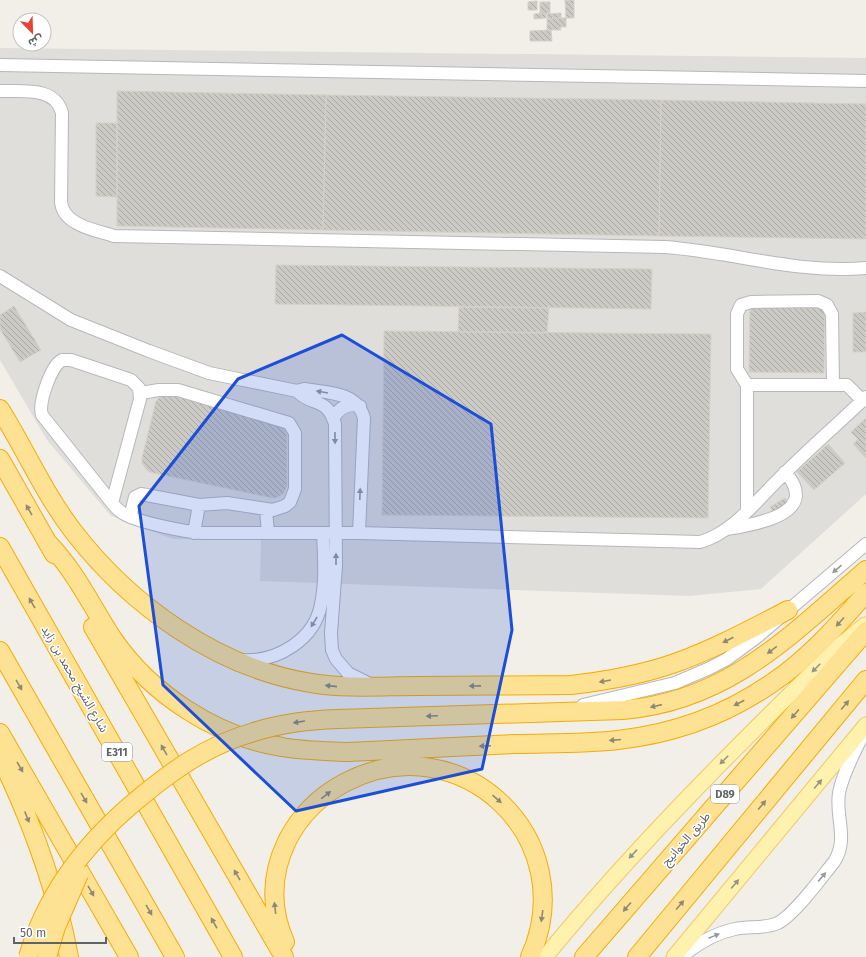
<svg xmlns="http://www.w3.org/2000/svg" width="866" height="957" font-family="'Fira Sans','Noto Sans Arabic',sans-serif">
<defs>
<pattern id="building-back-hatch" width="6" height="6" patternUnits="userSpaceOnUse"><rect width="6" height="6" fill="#cccac5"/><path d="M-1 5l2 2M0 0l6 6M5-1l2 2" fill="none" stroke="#a9a8a4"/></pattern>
</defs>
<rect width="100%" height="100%" fill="#f1efe8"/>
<path fill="#e0deda" d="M0 48 866 58V494L761 589 689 596 260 581 261 540 173 539 111 516 47 440 0 360Z"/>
<path fill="url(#building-back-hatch)" stroke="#d6d1c6" d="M565 0H574V18H566Z
M537 1V10H528V2Z
M540 2H550V13L540 14Z
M546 13V18L534 19V14Z
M561 13V18L547 19V14Z
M561 18H566V27H560L561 30H547V19Z
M551 30 552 41H530V31Z
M117 91 326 95 323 230 117 226Z
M326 95 661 100 659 236 323 230Z
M661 100 866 104V239L659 236Z
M96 123H117V197L96 196Z
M276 265 652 269 651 309 275 304Z
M14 306 41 350 20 362 0 329V315Z
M459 307 549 308 547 333 458 332Z
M750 307 825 308 824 373 749 372Z
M866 312V352H853V313Z
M384 331 711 334 708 518 382 515Z
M171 393 284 428 287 435V486L283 494 276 498H272L149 472 146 469 142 463V458L156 401 162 395Z
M866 418V458L853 444 858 439 851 432Z
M828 444 845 463 814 490 797 472Z
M785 498 792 509 778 518 770 507Z"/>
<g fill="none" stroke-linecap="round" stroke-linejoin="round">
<g stroke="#b5b8bc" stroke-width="14">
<path id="minor" d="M0 65 866 81
M0 91C22 92 55 86 62 113L61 202C63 225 95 230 114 236L665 247C733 252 797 274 866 268
M0 276 71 320 149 351 209 373 297 391 304 389C326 393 357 391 364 418L359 533
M62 360H71L131 380 139 388 140 399 112 503 42 415C38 403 51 366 62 360Z
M747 385H847L863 401
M297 391C311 407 327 396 335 424L336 566 331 633 332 650 336 659 348 673 370 684
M333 419C339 407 348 403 360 406
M112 503C116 508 120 512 126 515 142 523 185 532 203 533H359L700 542C735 532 759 497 785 473 811 447 839 423 866 397
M266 510 268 533
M747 510V385L737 369V314L741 305 751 302 818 301 827 305 832 314 833 385
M130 517 135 497 141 494 199 505 227 503 273 510 285 506 290 502 295 489V433L289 423 178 390H159L141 393
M727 529C756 524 822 514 785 472
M194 533 199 505
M243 660C278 662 315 639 321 604 326 580 324 556 323 533
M583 705 675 683 710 668 727 659 757 637 866 544
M681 957C697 944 715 933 735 929 749 926 765 929 778 923 795 914 821 878 834 862 849 839 835 817 839 793 843 772 855 752 864 732"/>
</g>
<g stroke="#f2c960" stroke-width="17">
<path id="major" d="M545 957C635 847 736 747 838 647L865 625
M674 957 866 725"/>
</g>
<g stroke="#f9ab00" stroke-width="20">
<path id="highway" d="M0 409C25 449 44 493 73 531 130 605 217 668 311 683 346 689 382 686 418 686 469 686 520 685 571 685 606 681 641 675 675 663 714 649 751 629 788 610
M0 459 54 554
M49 544C76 572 92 607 113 639 151 694 216 737 282 747 304 751 326 751 348 752 404 749 459 747 515 744 549 743 584 744 618 740 673 734 726 715 772 683 809 658 837 626 866 593
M0 547 233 957
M93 627 284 957
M0 651 175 957
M338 719 623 710C728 701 790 636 866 570
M0 733 129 957
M0 756C31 820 56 887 69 957
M285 942C270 908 271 874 287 841 300 815 321 795 346 782 461 723 583 839 530 957
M584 957 866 631
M637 957 866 680"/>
</g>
<use href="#minor" stroke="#fff" stroke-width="12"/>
<use href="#major" stroke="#fff2af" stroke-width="15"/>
<use href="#highway" stroke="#fde293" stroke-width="18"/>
<g stroke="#f9ab00" stroke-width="20" stroke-linecap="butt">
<path id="highway-bridge" d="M28 957C46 895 84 845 132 804 170 772 205 746 254 732 281 723 309 720 338 719
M47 957 56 927 79 874"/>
</g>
<use href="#highway-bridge" stroke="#fde293" stroke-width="18"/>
</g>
<defs><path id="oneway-solid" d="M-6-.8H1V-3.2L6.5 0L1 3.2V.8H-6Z"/></defs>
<g fill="#979a9d">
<use href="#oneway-solid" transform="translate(322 392) rotate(-170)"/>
<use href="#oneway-solid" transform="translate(335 438) rotate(90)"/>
<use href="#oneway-solid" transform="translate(360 494) rotate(-88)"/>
<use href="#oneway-solid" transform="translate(336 559) rotate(-90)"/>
<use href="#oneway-solid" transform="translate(837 569) rotate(140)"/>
<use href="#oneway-solid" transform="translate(314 622) rotate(121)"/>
<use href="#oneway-solid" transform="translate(822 877) rotate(-49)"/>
<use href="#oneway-solid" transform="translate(714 936) rotate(-22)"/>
</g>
<g fill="#8e8975">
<use href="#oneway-solid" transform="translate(29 510) rotate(-120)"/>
<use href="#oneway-solid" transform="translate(32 603) rotate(-120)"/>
<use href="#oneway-solid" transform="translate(840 622) rotate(132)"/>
<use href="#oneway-solid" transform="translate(728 640) rotate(153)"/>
<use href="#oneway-solid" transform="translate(772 650) rotate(143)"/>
<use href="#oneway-solid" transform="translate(605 681) rotate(170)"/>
<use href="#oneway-solid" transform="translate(19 685) rotate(60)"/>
<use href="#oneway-solid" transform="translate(331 686) rotate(-174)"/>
<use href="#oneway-solid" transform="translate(475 686) rotate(179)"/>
<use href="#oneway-solid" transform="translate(739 703) rotate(152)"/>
<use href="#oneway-solid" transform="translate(845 705) rotate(-50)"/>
<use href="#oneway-solid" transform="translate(656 706) rotate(167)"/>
<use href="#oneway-solid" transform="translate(795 714) rotate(131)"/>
<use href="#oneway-solid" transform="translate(432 716) rotate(178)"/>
<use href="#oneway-solid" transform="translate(299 722) rotate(171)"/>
<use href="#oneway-solid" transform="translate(615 740) rotate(175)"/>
<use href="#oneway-solid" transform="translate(485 746) rotate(178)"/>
<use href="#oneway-solid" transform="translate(164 750) rotate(-120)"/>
<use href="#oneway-solid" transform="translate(20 767) rotate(60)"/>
<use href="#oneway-solid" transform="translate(326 795) rotate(-37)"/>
<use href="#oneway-solid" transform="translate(84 798) rotate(60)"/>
<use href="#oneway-solid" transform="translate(497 799) rotate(41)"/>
<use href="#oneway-solid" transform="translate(762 805) rotate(-50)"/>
<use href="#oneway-solid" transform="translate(27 817) rotate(68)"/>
<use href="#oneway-solid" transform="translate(237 875) rotate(-120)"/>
<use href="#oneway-solid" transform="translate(91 891) rotate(60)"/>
<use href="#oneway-solid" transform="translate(680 905) rotate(-50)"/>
<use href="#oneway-solid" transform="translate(627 907) rotate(131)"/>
<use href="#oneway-solid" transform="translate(275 908) rotate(-97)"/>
<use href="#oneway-solid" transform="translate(149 910) rotate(60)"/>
<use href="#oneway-solid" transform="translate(542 916) rotate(98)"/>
<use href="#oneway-solid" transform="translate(214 923) rotate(-119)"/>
</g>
<g fill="#979581">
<use href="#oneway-solid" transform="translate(816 668) rotate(135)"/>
<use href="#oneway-solid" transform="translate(724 760) rotate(135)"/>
<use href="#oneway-solid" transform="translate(818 784) rotate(-50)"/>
<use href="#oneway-solid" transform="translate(633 854) rotate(133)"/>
<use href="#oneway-solid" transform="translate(735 884) rotate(-50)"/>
</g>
<path fill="#1d4ed8" fill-opacity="0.2" stroke="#1d4ed8" stroke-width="3" stroke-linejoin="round" d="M342 335 491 424 512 630 482 769 296 811 163 685 139 506 238 379Z"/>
<g text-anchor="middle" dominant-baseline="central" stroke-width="3" stroke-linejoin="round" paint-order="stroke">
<g fill="#fff" stroke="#8f9295" stroke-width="1">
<rect x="102" y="743" width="30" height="18" rx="3"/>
<rect x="711" y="785" width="28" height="18" rx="3"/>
</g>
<g font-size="11" font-weight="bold" fill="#5f6368">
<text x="117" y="752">E311</text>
<text x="725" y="794">D89</text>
</g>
<g font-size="12" fill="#5f6368" stroke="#fff">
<text transform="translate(75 679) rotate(60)">شارع الشيخ محمد بن زايد</text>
<text transform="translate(686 839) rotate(-49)">طريق الخوانيج</text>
</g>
</g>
<g transform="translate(32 32) rotate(157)"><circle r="19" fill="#ffffff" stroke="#bfc1c3"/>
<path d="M0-3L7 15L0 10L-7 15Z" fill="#ea4335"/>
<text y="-6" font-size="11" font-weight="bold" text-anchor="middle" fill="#5f6368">ش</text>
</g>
<path d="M14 937v6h92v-6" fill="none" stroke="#5f6368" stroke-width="2"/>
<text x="20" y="937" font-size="12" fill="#5f6368" stroke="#ffffff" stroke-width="3" paint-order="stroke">50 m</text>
</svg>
